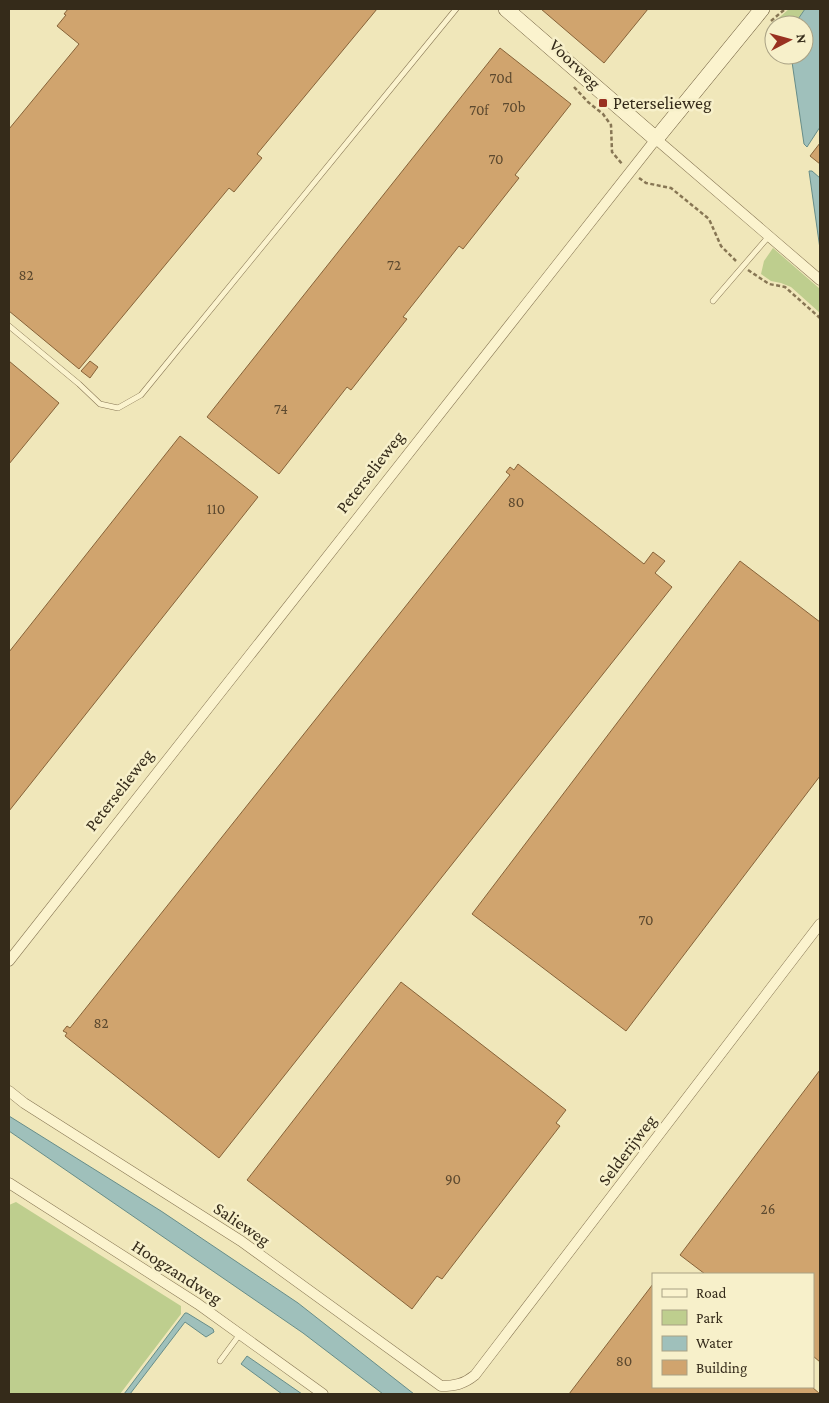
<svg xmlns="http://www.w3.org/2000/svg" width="829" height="1403" font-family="'Crimson Pro',serif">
<rect width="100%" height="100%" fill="#f0e7ba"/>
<path fill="#bece8e" d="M789 9H805L794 25H776L774 22Z
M773 248 820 289V313L791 287 781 283 771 281 761 274 764 261Z
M16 1202 181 1306V1314L120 1394H9V1205Z"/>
<path fill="#9fc0bb" stroke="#678d89" d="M805 9H820V127L807 147 804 144 791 55H804V25H794Z
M809 171H812L820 178V249Z
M9 1116 161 1211 298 1303 414 1394H383L303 1333 9 1131Z
M185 1313H187L213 1329 214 1332 206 1337 185 1322 130 1394H124Z
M247 1356 302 1394H282L241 1364Z"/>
<path fill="#d0a46e" stroke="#876339" d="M68 9H377L257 154 262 158 234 192 229 188 79 369 9 311V129L79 44 57 26 66 15 64 14Z
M541 9H648L604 63Z
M500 48 571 104 515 175 519 178 463 249 459 246 403 317 407 319 351 390 347 387 279 474 207 417Z
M820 143V164L810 156Z
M9 361 59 403 9 464Z
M90 361 98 367 90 378 81 371Z
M180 436 258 497 9 811V652Z
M518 464 644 564 653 552 665 561 655 573 672 587 219 1158 65 1036 67 1033 63 1031 67 1026 70 1028 510 475 506 472 510 467 514 470Z
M740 561 820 622V776L626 1031 472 914Z
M401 982 566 1110 556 1123 560 1126 442 1279 437 1276 412 1309 247 1180Z
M820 1070V1362L813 1356V1274H705L680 1255Z
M653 1284V1387H812L820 1394H569Z"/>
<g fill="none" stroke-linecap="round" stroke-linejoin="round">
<g stroke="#877654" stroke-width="6">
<path id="lane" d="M713 301 769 236
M9 326 79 384 100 404 118 408 141 395 456 9
M220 1361 240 1334"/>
</g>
<g stroke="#877654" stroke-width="11">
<path id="street" d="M9 961 656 139 820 280
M9 1091 24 1103 241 1241 441 1386C455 1386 464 1384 475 1375L820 924
M9 1183 198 1304 323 1394"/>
</g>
<g stroke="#695738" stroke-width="16">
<path id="secondary" d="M506 9 656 139 762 9"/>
</g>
<path stroke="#877654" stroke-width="2.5" stroke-dasharray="4 2.5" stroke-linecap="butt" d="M771 21 785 9
M574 87 588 102 603 114 611 125 612 152 623 165
M639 178 646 183 671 188 709 219 721 246 736 261
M748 270 769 284 785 287 820 318"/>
<use href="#lane" stroke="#fbf3ce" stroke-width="5"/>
<use href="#street" stroke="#fbf3ce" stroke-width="10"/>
<use href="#secondary" stroke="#fbf3ce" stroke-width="15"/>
</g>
<rect fill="#993121" stroke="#f7f0ca" stroke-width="2" x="598" y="98" width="10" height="10" rx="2.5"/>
<g text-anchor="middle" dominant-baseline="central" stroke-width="5" stroke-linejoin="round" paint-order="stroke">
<g font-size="15" fill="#5c492f">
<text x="501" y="78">70d</text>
<text x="514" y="107">70b</text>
<text x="479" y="110">70f</text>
<text x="496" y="159">70</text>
<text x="394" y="265">72</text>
<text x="26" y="275">82</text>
<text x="281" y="409">74</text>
<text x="516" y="502">80</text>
<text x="216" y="509">110</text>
<text x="646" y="920">70</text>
<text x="101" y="1023">82</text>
<text x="453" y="1179">90</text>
<text x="768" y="1209">26</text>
<text x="624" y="1361">80</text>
</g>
<g font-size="18" fill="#352b1a" stroke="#f7f0ca">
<text transform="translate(575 64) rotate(44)">Voorweg</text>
<text transform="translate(370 472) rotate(-52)">Peterselieweg</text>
<text transform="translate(119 790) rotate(-52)">Peterselieweg</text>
<text transform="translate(627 1150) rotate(-53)">Selderijweg</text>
<text transform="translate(242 1224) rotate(34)">Salieweg</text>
<text transform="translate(177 1272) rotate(33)">Hoogzandweg</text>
</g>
<g font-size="18" fill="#352b1a" stroke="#f7f0ca" text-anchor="start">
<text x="613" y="103">Peterselieweg</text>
</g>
</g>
<rect width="829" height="1403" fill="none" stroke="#352b1a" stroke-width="20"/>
<rect x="652" y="1273" width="162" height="115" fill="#f7f0ca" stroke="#a9a184"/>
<rect x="662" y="1289" width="25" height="8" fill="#fbf3ce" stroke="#a9a184"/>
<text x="696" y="1298" font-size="15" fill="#352b1a">Road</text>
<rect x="662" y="1310" width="25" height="15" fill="#bece8e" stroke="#a9a184"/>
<text x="696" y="1323" font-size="15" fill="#352b1a">Park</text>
<rect x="662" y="1336" width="25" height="15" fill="#9fc0bb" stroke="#a9a184"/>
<text x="696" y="1348" font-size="15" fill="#352b1a">Water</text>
<rect x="662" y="1360" width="25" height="15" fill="#d0a46e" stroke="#a9a184"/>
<text x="696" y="1373" font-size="15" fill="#352b1a">Building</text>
<g transform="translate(789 40) rotate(84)"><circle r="24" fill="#f7f0ca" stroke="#a9a184"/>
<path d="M0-4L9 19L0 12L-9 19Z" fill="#993121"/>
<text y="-8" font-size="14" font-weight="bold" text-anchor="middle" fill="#352b1a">N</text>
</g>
</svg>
